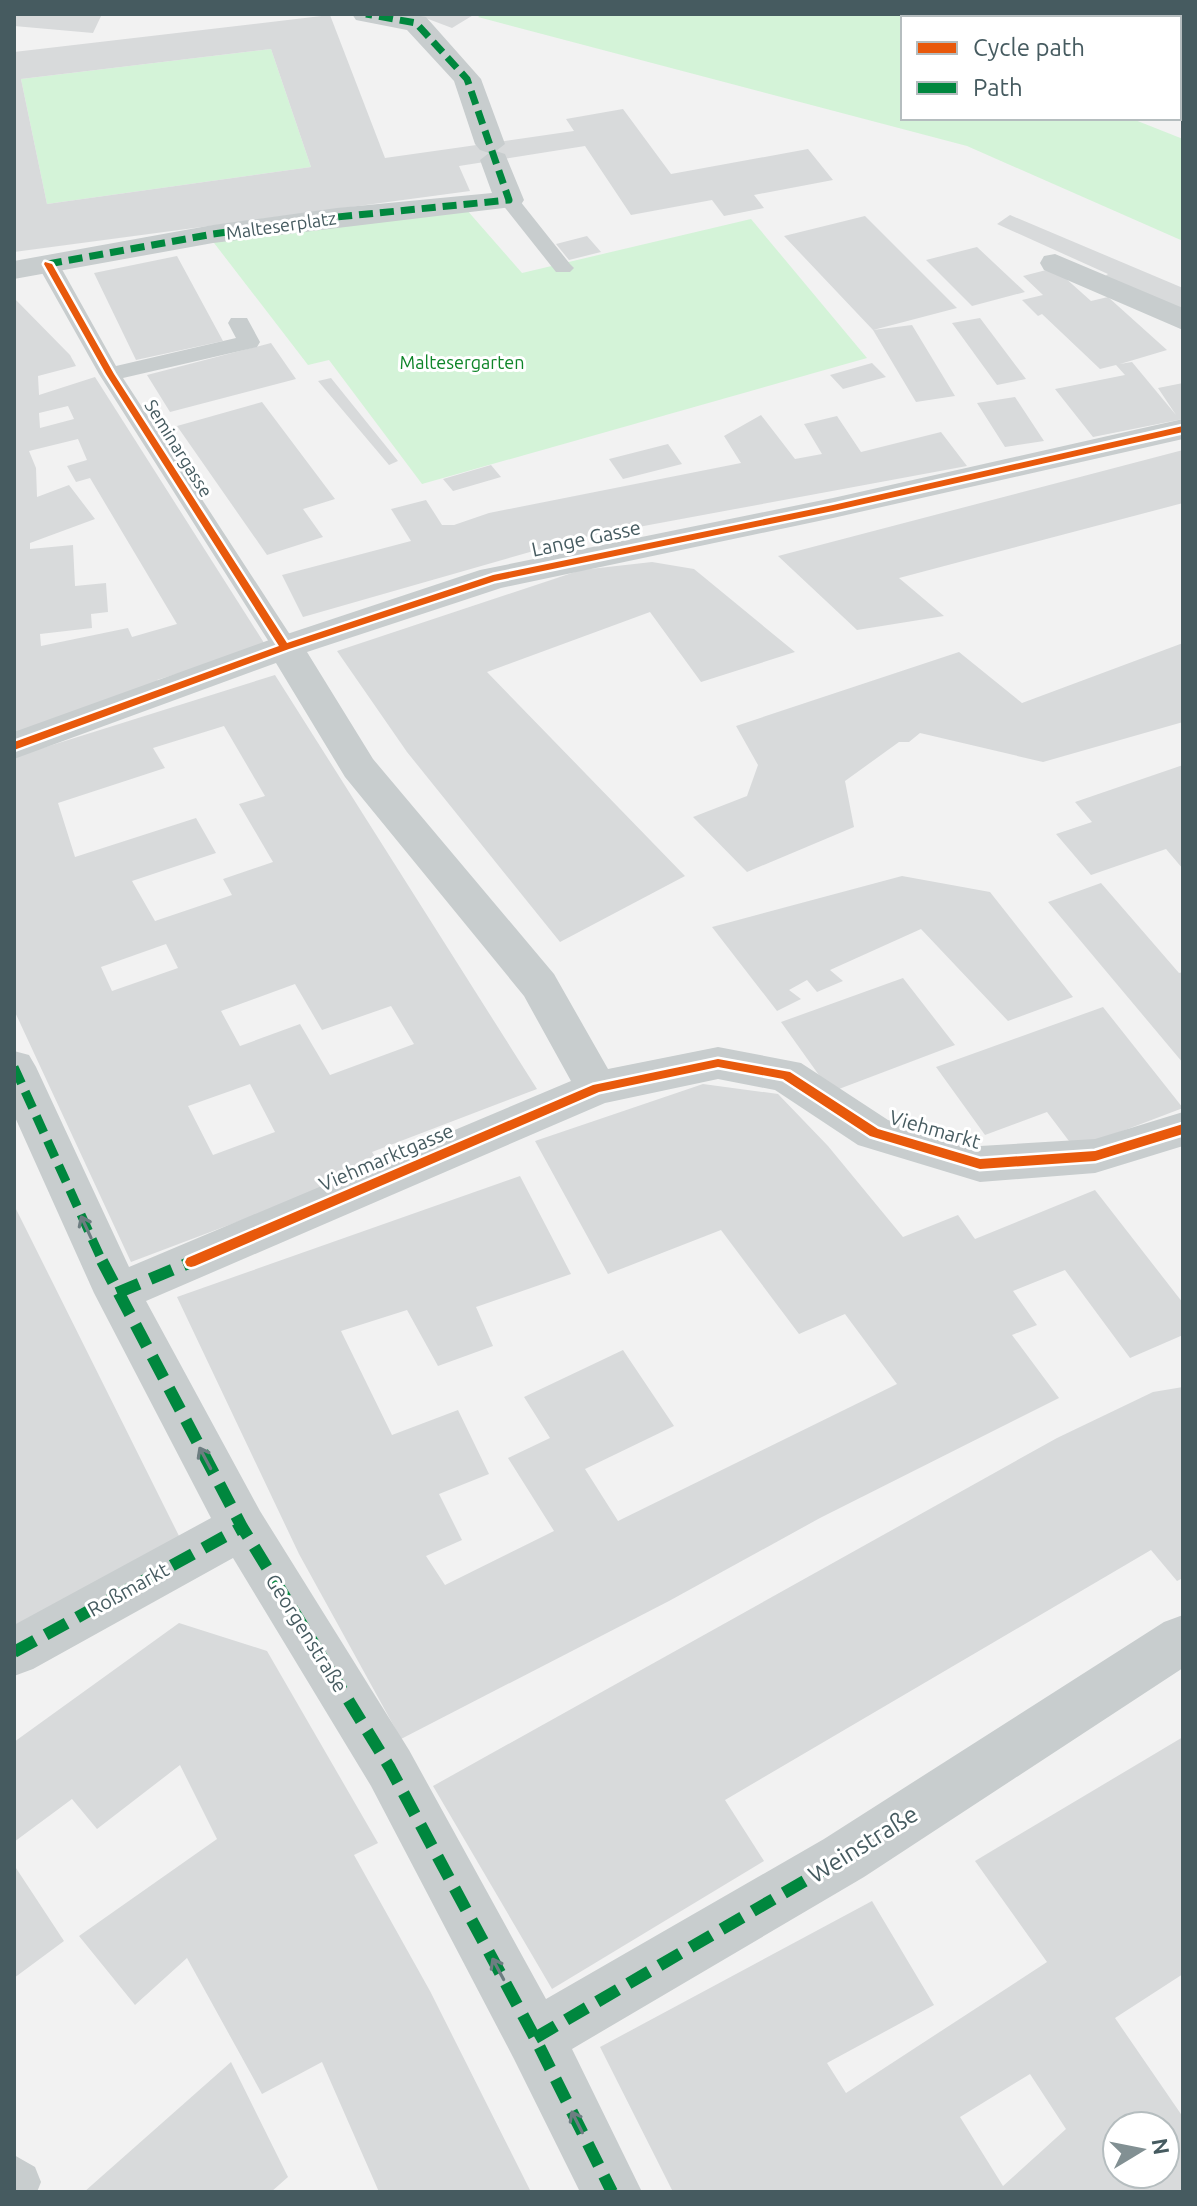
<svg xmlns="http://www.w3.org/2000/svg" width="1197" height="2206" font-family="Ubuntu,sans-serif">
<rect width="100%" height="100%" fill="#f2f2f2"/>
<path fill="#d4f3d8" d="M482 14H1029V18H903V118H1130L1183 139V241L967 146 478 17Z
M271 49 311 167 47 204 21 79Z
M466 209 522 273 751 219 867 358 422 484 329 360 308 365 211 239Z"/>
<path fill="#d8dadb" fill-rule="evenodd" d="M14 14H102L93 33 14 26Z
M415 14H475L452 28Z
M1044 14H1133V18H1044Z
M330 15 385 158 574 131 566 119 623 109 671 174 808 149 833 180 754 195 764 208 724 216 712 200 631 215 585 146 459 166 470 191 14 252V52ZM271 49 311 167 47 204 21 79Z
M1179 63 1183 65V115L1179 113Z
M1010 215 1183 288V319L1099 281 1108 274 997 224Z
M865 216 957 308 873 330 912 325 955 396 916 402 873 330 784 236Z
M587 236 601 252 569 260 556 244Z
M977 247 1025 292 972 306 926 260Z
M177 256 223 341 136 360 94 273Z
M1054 268 1091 301 1108 297 1167 350 1120 364 1132 362 1176 415 1158 388 1183 383V419L1093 437 1055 389 1125 375 1116 365 1100 369 1042 314 1038 316 1022 300 1043 295 1023 276Z
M14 298 70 355 76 366 38 376 39 395 95 377 266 646 157 680 162 687 14 736ZM68 406 74 419 40 428 39 413ZM78 439 87 460 67 466 76 482 90 478 177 624 132 637 128 628 41 646 40 634 92 628 91 614 108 612 106 583 75 586 73 545 30 549V543L95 519 69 485 37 497 36 468 29 451Z
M980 318 1026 379 997 385 952 323Z
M271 343 296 379 170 412 147 375Z
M872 363 886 377 843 389 830 375Z
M331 378 398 461 389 465 318 381Z
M1015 397 1044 441 1005 447 977 403Z
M262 402 335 499 303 509 323 537 267 555 177 426Z
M761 415 795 459 822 454 804 424 837 416 861 452 941 432 967 466 579 538 303 617 282 575 411 541 391 509 426 500 442 525H454L489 513 741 463 724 436Z
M668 444 682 464 623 479 609 459Z
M1183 450V503L899 578 944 616 857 630 778 556Z
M491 465 501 477 453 491 443 479Z
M652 562 694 569 795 652 701 682 650 612 487 672 685 876 560 942 407 752 337 651 581 570Z
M1183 643V722L1043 762 920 733 909 742H899L845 781 854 827 747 872 693 817 747 796 758 765 736 726 959 652 1022 703Z
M275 675 537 1089 372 1152 382 1167 131 1262 14 1010V757ZM224 726 265 796 239 804 273 862 223 879 232 895 155 921 132 881 216 853 196 818 75 857 58 803 165 768 153 748ZM166 944 178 968 112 991 101 967ZM295 984 322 1030 391 1006 414 1044 330 1075 300 1024 240 1046 221 1011ZM250 1084 275 1132 213 1155 188 1106Z
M1183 765V869L1166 849 1091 875 1056 834 1092 822 1075 802Z
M902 876 990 892 1073 997 1008 1021 921 929 830 970 843 981 817 992 807 980 789 990 801 999 777 1011 712 927Z
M1101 883 1179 973 1183 972V1063L1048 902Z
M903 978 955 1045 831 1092 781 1022Z
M1103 1007 1183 1108 1075 1149 1047 1112 985 1135 936 1067Z
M703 1084 778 1094 828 1146 903 1237 958 1215 975 1239 1095 1190 1183 1303V1335L1130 1358 1065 1270 1013 1291 1037 1325 1012 1335 1059 1398 820 1518 669 1601 401 1739 299 1554 177 1297 520 1176 571 1274 476 1307 493 1346 438 1366 407 1310 341 1331 392 1435 458 1410 489 1474 439 1494 462 1540 426 1556 445 1585 554 1531 508 1458 550 1438 524 1397 623 1350 674 1426 585 1469 618 1521 897 1384 845 1314 799 1334 721 1230 608 1274 535 1141Z
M14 1205 186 1550 14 1630Z
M1183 1387V1578L1177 1581 1151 1550 725 1800 764 1861 552 1989 433 1786 1057 1438 1153 1392Z
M179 1623 267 1651 378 1843 354 1855 430 1991 531 2192H379L322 2062 262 2094 187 1958 135 2005 79 1936 217 1839 180 1765 97 1829 72 1799 14 1842V1742Z
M1183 1737V1974L1115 2018 1183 2117V2192H673L600 2047 872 1901 934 2005 827 2063 846 2093 1047 1962 975 1861ZM1030 2074 1066 2129 1003 2186 960 2117ZM1117 2126H1165V2174H1117Z
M14 1865 64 1941 14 1978Z
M231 2062 288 2177 271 2192H84Z"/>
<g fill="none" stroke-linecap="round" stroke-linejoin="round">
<path fill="#c8cdce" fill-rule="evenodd" d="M509 194 516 196 570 264 574 268 570 272H556L502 204 499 200Z
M48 258 59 264 116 366 236 338 228 323 231 318H247L260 342 257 347 123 378 298 647 294 653H276L99 374 37 264Z
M14 2155 35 2167 41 2182 37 2192H14Z"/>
<path fill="#c8cdce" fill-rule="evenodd" d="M352 14H411L426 17 481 79 505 144 496 151 505 154 524 200 520 206 213 243 14 279V261L213 225 337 208 492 193 480 160 489 153 480 150 475 144 454 81 407 30 356 20Z
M1055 254 1183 308V330L1044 270 1040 263 1044 256Z
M1183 419V439L833 518 501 588 307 652 373 759 554 974 608 1069 718 1047 801 1063 888 1120 980 1146 1095 1139 1183 1112V1146L1095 1173 980 1182 858 1145 775 1090 718 1079 605 1103 146 1301 260 1511 409 1750 546 1999 824 1839 1164 1622 1183 1615V1668L864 1877 572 2049 642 2192H580L514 2059 371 1786 233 1558 33 1669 14 1676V1625L211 1518 94 1293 14 1115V1051L29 1055 36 1067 129 1267 571 1081 524 996 345 777 276 663 14 759V732L272 639 480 570 833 498Z"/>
<path stroke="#00873e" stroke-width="7" stroke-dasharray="14 7" stroke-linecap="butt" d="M966 14 967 18
M48 264 213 234 337 217 509 200 467 79 416 23 366 14"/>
<path stroke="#00873e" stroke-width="9" stroke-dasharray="18 9" stroke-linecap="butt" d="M14 1067 103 1263"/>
<path stroke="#00873e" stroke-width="12" stroke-dasharray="24 12" stroke-linecap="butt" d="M102 1261 242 1527 390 1768 535 2038 612 2192
M117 1293 191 1262
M14 1652 242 1527
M535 2038 844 1858"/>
<g stroke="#fff" stroke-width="5">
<path id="cycleway" d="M45 262 52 264 114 374 287 643 493 575 833 505 1183 426V432L833 511 495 581 289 649 14 750V742L279 646 106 374 44 264Z
M718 1059 790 1072 878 1129 980 1159 1095 1151 1183 1124V1134L1095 1161 980 1169 870 1136 783 1079 718 1067 599 1092 195 1266 191 1267 187 1266 185 1262 187 1258 593 1085Z"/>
</g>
<use href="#cycleway" fill="#e8590c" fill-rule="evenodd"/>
</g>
<defs><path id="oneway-shaft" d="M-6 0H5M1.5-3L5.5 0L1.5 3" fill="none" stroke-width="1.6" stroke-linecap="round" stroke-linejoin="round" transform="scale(2)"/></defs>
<g stroke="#6d7d81">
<use href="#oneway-shaft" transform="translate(86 1227) rotate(-115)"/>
<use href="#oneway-shaft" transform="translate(205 1458) rotate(-118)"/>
<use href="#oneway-shaft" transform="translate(498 1969) rotate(-118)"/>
<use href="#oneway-shaft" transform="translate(577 2122) rotate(-117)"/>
</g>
<g text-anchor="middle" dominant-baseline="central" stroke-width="6" stroke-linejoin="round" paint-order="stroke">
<g font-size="18" fill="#465b60" stroke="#fff">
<text transform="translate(281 225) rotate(-8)">Malteserplatz</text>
<text transform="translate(179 448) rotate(58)">Seminargasse</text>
</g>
<g font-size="18" fill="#0e8528" stroke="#fff">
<text x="462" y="362">Maltesergarten</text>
</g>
<g font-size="20" fill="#465b60" stroke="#fff">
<text transform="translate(586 538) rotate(-12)">Lange Gasse</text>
<text transform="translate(935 1129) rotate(16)">Viehmarkt</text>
<text transform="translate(386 1157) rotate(-23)">Viehmarktgasse</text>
<text transform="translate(128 1589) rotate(-29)">Roßmarkt</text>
<text transform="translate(307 1633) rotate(58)">Georgenstraße</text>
</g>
<g font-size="24" fill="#465b60" stroke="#fff">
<text transform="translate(863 1844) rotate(-32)">Weinstraße</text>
</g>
</g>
<rect width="1197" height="2206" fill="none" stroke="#465b60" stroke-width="32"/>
<rect x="901" y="16" width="280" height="104" fill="#ffffff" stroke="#b5bdbf" stroke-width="2"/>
<rect x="917" y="42" width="40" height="12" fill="#e8590c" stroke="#b5bdbf" stroke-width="2"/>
<text x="973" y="56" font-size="24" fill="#465b60">Cycle path</text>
<rect x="917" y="82" width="40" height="12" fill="#00873e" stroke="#b5bdbf" stroke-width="2"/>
<text x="973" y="96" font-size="24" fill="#465b60">Path</text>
<g transform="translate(1141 2150) rotate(80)"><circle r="38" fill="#ffffff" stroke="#b5bdbf" stroke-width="2"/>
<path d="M0-6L14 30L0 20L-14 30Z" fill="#829093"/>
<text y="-12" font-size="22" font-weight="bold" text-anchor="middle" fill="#465b60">N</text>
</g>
</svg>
